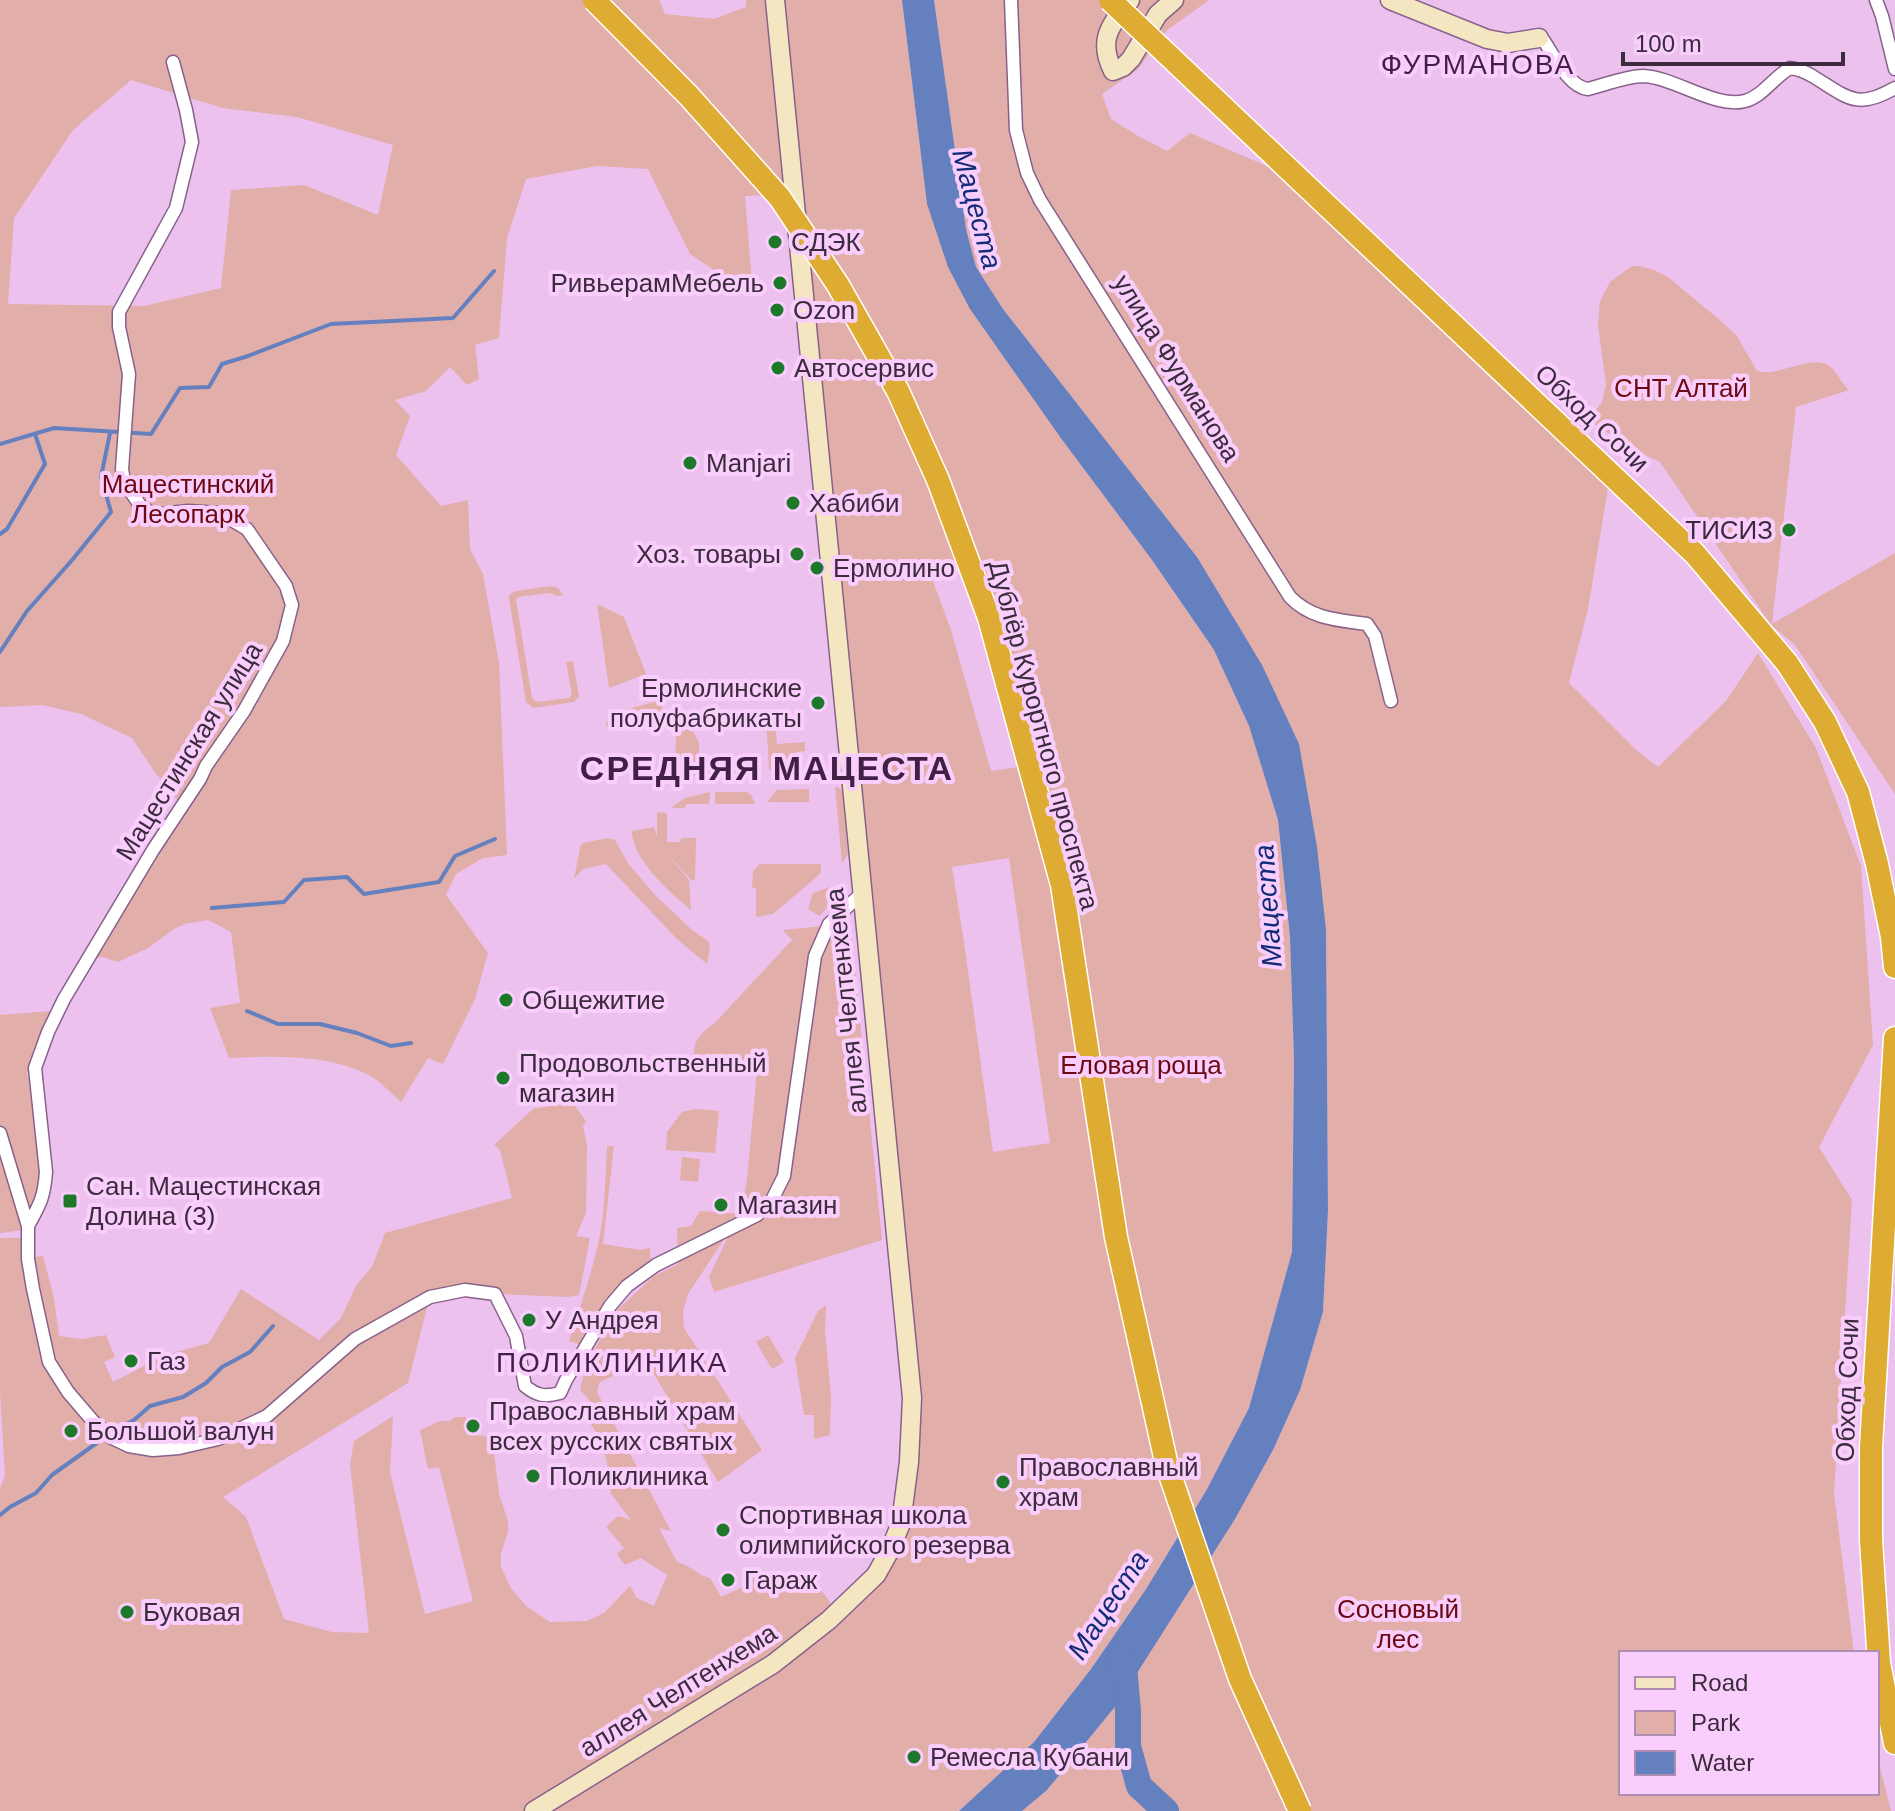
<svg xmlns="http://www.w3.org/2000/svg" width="1895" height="1811" font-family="Helvetica,sans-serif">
<rect width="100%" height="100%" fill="#ecc1ee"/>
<path fill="#e2aea9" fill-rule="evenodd" d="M0 0H659L665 14 714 19 746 7V0H902L927 203 1063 441 1152 560 1214 650 1249 726 1278 820 1290 937 1294 1060 1292 1252 1249 1408 1206 1491 1146 1589 1091 1669 1034 1742 959 1811H0V1488L5 1476 0 1391V1238H21L28 1258 43 1256 54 1298 59 1336 82 1339 106 1335 115 1357 104 1362 113 1382 165 1355 209 1343 241 1289 319 1340 341 1318 357 1284 372 1267 385 1233 512 1198 500 1150 494 1145 533 1109 557 1105 575 1106 586 1121 583 1126 587 1145 586 1213 576 1236 590 1238 579 1295 568 1297 495 1294 430 1296 408 1383 223 1497 246 1517 284 1619 332 1632 369 1633 350 1464 354 1441 393 1416 390 1472 425 1614 473 1601 439 1467 428 1469 420 1430 440 1421H450L455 1417H466L467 1435 492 1436 499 1494 508 1521V1532L501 1553V1567L511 1588 526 1606 550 1622 587 1621 604 1613 630 1586 637 1598 654 1606 667 1575 641 1558 625 1565 617 1554 624 1548 606 1527 618 1516 631 1520 611 1494 607 1462 599 1436 580 1409 590 1401 580 1390 587 1362 617 1310 654 1276 678 1264 677 1228 691 1226 700 1211 740 1214 747 1180 757 1070 692 1062C693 1056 694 1048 696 1042 702 1030 716 1024 724 1013L792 940 783 930 833 925 849 912 882 1240 714 1292 709 1277 733 1226 688 1294 683 1311 684 1328 762 1450 718 1482 645 1359 599 1383 597 1392 671 1531 659 1528 677 1562C693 1566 696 1575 710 1578L721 1597 745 1586 756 1575 770 1579 779 1586 819 1587 837 1612 890 1550 910 1461 794 194 745 196 753 296 690 254 648 169 597 166 526 179 507 238 499 338 475 345 479 379 467 385 450 367 426 391 395 400 410 416 396 455 441 506 468 500 470 549 483 574 499 663 507 855 483 858 456 874 446 895 488 953 475 999 443 1064 428 1058 401 1102C391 1093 379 1080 367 1074 324 1054 275 1056 229 1058L210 1008 240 1003 231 932 208 920 185 924 174 929 148 948 118 962 103 957 82 958 178 801 154 771 132 738 81 714 42 705 0 707ZM131 80 223 108 297 117 393 145 378 215 304 185 231 190 221 288 144 306 8 304 14 218 73 130ZM959 561 982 618 1024 766 991 771 951 630 930 573ZM1009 858 1050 1143 993 1152 964 942 952 867Z
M934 0H1209L1166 31 1137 70 1102 94 1111 119 1138 136 1167 151 1190 133 1276 170 1456 340 1608 488 1588 609 1569 683 1635 749 1658 767 1726 701 1758 653 1816 748 1861 866 1873 1045 1819 1147 1852 1200 1834 1493 1854 1653H1621V1793H1877V1756L1891 1811H1022L1047 1790 1118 1703 1235 1519 1273 1450 1300 1390 1323 1312 1328 1210 1326 930 1262 666 1197 557 1003 309 976 267 966 229Z
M1632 266H1640L1654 270 1668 277 1721 321 1737 336 1757 371C1781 378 1814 350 1833 369 1839 376 1842 384 1849 390L1796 407 1772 624 1895 553V794L1795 645 1771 625 1660 462 1633 449 1588 420 1602 402 1606 384 1598 326 1600 301 1610 282Z
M551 586 558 588 563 595 557 596 550 593 518 597 516 600 532 698 537 702 569 698 572 694 566 662 573 661 579 696 574 702 533 708 526 702 509 599 510 594 516 591Z
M597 604 624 617 646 674 609 688Z
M657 701 669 716H683L686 719 699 742V759H702V775L680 776 675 773 676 736 671 727 606 726V722L622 711Z
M774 713 777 744 805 742V751L796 752 797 771 776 773 769 769 766 714Z
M754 759V771L747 776H705V760Z
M835 787H838L842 791 848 854 842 863Z
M809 789V802H767L777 790Z
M710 792 709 804H686L685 808H671L685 798Z
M715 792H747L751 795 755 804H715Z
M657 812 667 813V842H680L681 838H696L695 880H691L665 851 689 880 691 910C671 894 632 859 632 831L654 827 657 838Z
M608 838 615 840 628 863 655 895 692 930 708 941 710 947 707 964 676 938 606 864 583 869 574 879 580 847 583 843Z
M760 864H821V873L773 914 756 917V888H752L753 871Z
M830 887 832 901 820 916 808 909 813 893Z
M52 1011 27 1073 46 1172 23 1230 0 1233V1015Z
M695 1109 719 1111 715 1153 666 1150 667 1132 682 1112Z
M607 1146H614L603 1244 641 1250 650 1248 651 1262 580 1345 569 1341C582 1300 598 1258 603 1215 605 1192 606 1169 607 1146Z
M682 1157 700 1159 698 1182 680 1180Z
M826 1305 825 1331 831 1395 830 1435 814 1439V1415H804L795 1358 818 1311Z
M768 1335 784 1362 772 1369 756 1342Z"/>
<path fill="#6480be" d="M902 0H934L966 229 976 267 1003 309 1197 557 1262 665 1299 744 1317 847 1326 930 1328 1210 1323 1312 1300 1390 1273 1450 1235 1519 1118 1703 1047 1790 1022 1811H959L1034 1742 1091 1669 1146 1589 1206 1491 1249 1408 1292 1252 1294 1060 1290 937 1278 820 1249 726 1214 650 1152 560 1063 441 970 309 948 267 927 204Z"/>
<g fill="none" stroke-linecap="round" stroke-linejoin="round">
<path stroke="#6480be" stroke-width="4" d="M0 444 54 428 151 434 180 388 209 387 222 364 248 356 331 324 453 318 494 271
M0 534 7 529 45 464 35 434
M0 652 27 611 73 559 111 512 101 477 110 433
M212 908 284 902 304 880 347 877 364 894 439 882 455 856 495 839
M247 1011 278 1024H320L357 1033 391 1046 411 1043
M117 1429 134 1420 150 1406 183 1397 206 1383 222 1367 250 1352 273 1326
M0 1515 10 1507 36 1493 52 1475 101 1440"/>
<path stroke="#6480be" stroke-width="26" d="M1123 1656 1128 1711V1746L1139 1786 1166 1811"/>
<g stroke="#88618b" stroke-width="15">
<path id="street" d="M1011 0 1016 130 1027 173 1040 200 1290 597C1311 619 1338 620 1367 624L1375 636 1391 701
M1876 0 1882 16 1895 69
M1539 38 1544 41C1554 56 1569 87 1588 89 1604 85 1627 76 1643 76 1674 77 1716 109 1745 101 1763 96 1774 77 1790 68 1800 69 1806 72 1814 77 1848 98 1857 110 1895 88
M0 1133 28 1226V1259L33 1289 49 1362 68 1392 92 1420 110 1437 129 1446 153 1450 179 1448 218 1439 267 1416 355 1339 430 1297 465 1290 495 1294 516 1336 525 1386C537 1396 545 1397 560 1393L566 1380 610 1306 627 1286 656 1265 757 1215 771 1202 784 1176 815 956 829 924 861 894
M28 1226C40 1204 44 1198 46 1172L35 1068 48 1032 64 999 153 850 200 779 206 766 244 711 283 641 292 605 286 586 247 529 220 513 188 511 160 514 151 513 140 505 131 492 124 481 122 469 129 374 119 327V312L176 208 192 142 186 110 173 62"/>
</g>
<g stroke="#88618b" stroke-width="21">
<path id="secondary" d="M1130 0C1111 25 1097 39 1113 71L1123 67 1131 59 1158 14 1174 0
M1390 0 1487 39 1508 43 1539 38
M534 1811 773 1664 829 1620 876 1575 890 1550 901 1523 909 1462 912 1398 775 0"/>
</g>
<g stroke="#fff" stroke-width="25">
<path id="highway" d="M1787 663 1825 722 1858 792 1877 864 1892 937 1895 967
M1895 1038 1871 1447V1540L1879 1663 1895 1743"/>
</g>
<use href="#street" stroke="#fff" stroke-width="12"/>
<use href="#secondary" stroke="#f5e6c2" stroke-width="18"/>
<use href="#highway" stroke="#deac32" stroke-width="22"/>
<g stroke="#fff" stroke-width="25" stroke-linecap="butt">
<path id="highway-bridge" d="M594 0 689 96 780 198 838 285 898 391 938 480 989 618 1062 885 1116 1237 1167 1466 1240 1679 1300 1811
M1110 0 1695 554 1787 663"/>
</g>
<use href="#highway-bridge" stroke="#deac32" stroke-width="22"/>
</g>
<g fill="#1d7929" stroke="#facefc" stroke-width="3">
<circle cx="775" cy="242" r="8"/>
<circle cx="780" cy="283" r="8"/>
<circle cx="777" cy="310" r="8"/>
<circle cx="778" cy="368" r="8"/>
<circle cx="690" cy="463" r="8"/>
<circle cx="793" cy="503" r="8"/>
<circle cx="1789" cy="530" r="8"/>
<circle cx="797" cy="554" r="8"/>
<circle cx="817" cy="568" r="8"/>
<circle cx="818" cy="703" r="8"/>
<circle cx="506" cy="1000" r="8"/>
<circle cx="503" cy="1078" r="8"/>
<rect x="62" y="1193" width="16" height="16" rx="4"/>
<circle cx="721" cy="1205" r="8"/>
<circle cx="529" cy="1320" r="8"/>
<circle cx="131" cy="1361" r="8"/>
<circle cx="473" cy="1426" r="8"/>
<circle cx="71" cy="1431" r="8"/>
<circle cx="533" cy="1476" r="8"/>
<circle cx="1003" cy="1482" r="8"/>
<circle cx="723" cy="1530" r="8"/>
<circle cx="728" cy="1580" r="8"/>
<circle cx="127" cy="1612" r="8"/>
<circle cx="914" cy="1757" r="8"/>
</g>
<g text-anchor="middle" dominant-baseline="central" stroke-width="8" stroke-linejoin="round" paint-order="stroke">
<g font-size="26" fill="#3c2b3d" stroke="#facefc" text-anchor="start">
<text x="791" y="242">СДЭК</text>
<text x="764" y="283" text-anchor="end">РивьерамМебель</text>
<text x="793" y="310">Ozon</text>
<text x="794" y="368">Автосервис</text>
<text x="706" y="463">Manjari</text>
<text x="809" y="503">Хабиби</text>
<text x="1773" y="530" text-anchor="end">ТИСИЗ</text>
<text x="781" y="554" text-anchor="end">Хоз. товары</text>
<text x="833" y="568">Ермолино</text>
<text x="802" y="688" text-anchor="end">Ермолинские<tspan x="802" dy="30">полуфабрикаты</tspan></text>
<text x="522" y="1000">Общежитие</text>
<text x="519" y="1063">Продовольственный<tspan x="519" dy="30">магазин</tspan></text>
<text x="86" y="1186">Сан. Мацестинская<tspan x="86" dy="30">Долина (3)</tspan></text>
<text x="737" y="1205">Магазин</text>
<text x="545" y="1320">У Андрея</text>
<text x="147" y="1361">Газ</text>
<text x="489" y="1411">Православный храм<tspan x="489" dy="30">всех русских святых</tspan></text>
<text x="87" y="1431">Большой валун</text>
<text x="1019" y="1467">Православный<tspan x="1019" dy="30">храм</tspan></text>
<text x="549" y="1476">Поликлиника</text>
<text x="739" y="1515">Спортивная школа<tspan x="739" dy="30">олимпийского резерва</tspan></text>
<text x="744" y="1580">Гараж</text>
<text x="143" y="1612">Буковая</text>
<text x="930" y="1757">Ремесла Кубани</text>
</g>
<g font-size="26" fill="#3c2b3d" stroke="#facefc">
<text transform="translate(1177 368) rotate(58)">улица Фурманова</text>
<text transform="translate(1592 418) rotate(43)">Обход Сочи</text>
<text transform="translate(1044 735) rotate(75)">Дублёр Курортного проспекта</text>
<text transform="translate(189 751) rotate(-58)">Мацестинская улица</text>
<text transform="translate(846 1001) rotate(-96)">аллея Челтенхема</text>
<text transform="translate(1847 1390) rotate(-88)">Обход Сочи</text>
<text transform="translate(678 1690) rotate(-32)">аллея Челтенхема</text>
</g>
<g font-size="26" fill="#6c0911" stroke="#facefc">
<text x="1681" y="388">СНТ Алтай</text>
<text x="188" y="484">Мацестинский<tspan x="188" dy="30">Лесопарк</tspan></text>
<text x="1141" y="1065">Еловая роща</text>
<text x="1398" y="1609">Сосновый<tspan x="1398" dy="30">лес</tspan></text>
</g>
<g font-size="28" letter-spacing="2" fill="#421f44" stroke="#facefc">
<text x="1478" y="64">ФУРМАНОВА</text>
<text x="612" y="1362">ПОЛИКЛИНИКА</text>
</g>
<g font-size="28" font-style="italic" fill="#122c76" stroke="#facefc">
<text transform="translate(977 209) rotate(75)">Мацеста</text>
<text transform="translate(1268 906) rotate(-94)">Мацеста</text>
<text transform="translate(1108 1605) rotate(-57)">Мацеста</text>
</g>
<g font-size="34" font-weight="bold" letter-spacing="2" fill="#421f44" stroke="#facefc">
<text x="767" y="768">СРЕДНЯЯ МАЦЕСТА</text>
</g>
</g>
<rect x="1619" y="1651" width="260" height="144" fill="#facefc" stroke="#ae8db0" stroke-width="2"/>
<rect x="1635" y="1677" width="40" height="12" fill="#f5e6c2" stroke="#ae8db0" stroke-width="2"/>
<text x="1691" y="1691" font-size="24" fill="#3c2b3d">Road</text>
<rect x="1635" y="1711" width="40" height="24" fill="#e2aea9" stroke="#ae8db0" stroke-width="2"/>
<text x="1691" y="1731" font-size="24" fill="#3c2b3d">Park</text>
<rect x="1635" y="1751" width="40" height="24" fill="#6480be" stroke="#ae8db0" stroke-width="2"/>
<text x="1691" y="1771" font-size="24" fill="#3c2b3d">Water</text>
<path d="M1623 52v12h220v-12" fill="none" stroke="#3c2b3d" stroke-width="4"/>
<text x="1635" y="52" font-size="24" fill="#3c2b3d" stroke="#facefc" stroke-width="6" paint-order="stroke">100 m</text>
</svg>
